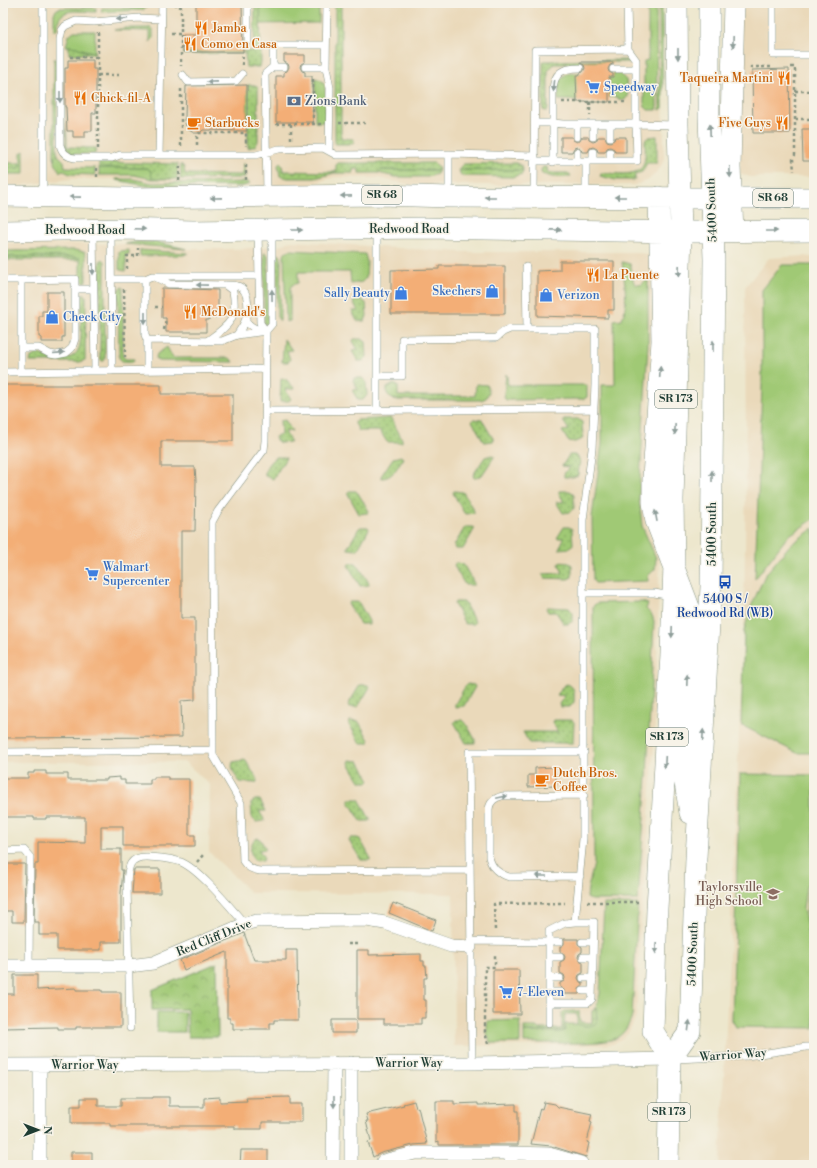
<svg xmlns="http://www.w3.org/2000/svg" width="817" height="1168" font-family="'Libre Bodoni',serif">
<defs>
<pattern id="park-crowns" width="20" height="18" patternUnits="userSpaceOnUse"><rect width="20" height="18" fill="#a0c975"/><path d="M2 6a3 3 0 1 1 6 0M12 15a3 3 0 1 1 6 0" fill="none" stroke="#82a461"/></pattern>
<pattern id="garden-dots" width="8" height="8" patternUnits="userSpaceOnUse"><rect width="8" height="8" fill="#a0c975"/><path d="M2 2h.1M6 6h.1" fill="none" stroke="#82a461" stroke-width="1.8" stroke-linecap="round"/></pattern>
</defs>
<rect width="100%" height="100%" fill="#f7f3e8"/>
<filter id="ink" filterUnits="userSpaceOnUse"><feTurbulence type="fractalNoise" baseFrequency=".025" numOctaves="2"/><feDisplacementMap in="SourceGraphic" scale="8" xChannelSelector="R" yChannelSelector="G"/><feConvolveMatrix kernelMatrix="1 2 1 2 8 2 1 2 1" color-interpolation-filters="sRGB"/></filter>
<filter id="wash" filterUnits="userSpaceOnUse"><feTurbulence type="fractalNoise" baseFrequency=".012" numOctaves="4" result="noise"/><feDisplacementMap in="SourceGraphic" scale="16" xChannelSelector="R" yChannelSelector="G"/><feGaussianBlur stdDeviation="0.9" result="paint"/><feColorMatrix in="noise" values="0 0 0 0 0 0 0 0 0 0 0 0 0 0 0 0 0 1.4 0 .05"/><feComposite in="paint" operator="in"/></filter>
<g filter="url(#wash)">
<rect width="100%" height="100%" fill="#ede7cd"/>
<path fill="#ead9ba" d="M3 3H662L664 158 661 167 653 176 647 181 634 185H411L379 178 334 177 305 186 152 187 113 179H70L18 186H3Z
M740 3H814V177H750L740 173Z
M292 241 459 252H633L652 255V333L646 522 649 532 660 557 654 748 640 936 636 1018 628 1033 624 1037 613 1044 599 1045 454 1046 453 894 251 893 209 852 210 785 185 762H3V243L125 244 136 242H154L186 249H235L280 246 288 242Z
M805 256 814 258V1165H720L744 623 746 470 745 287 769 258Z"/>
<path fill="#a0c975" stroke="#608354" d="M260 3H319V23L260 24Z
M648 3H656L657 110H648L645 107 644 103V61L648 60Z
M659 3H662L663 108 660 110Z
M144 4H146L147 6 144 10 101 12 102 8H133Z
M61 8H96V12C78 12 57 5 57 30H54V13L57 9Z
M74 31H95V52C83 51 78 46 66 46L69 35Z
M569 73H580V75L577 76V100H558C558 89 556 78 569 73Z
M613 73 620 74 626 80 628 97H626L625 100 618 99V97H609V77H613Z
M315 78C318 79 321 79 323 82 328 89 325 113 325 122H315Z
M24 151V174H3V168H17L21 166V153Z
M58 155 64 161 65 167 95 168V175L70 174 62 170 60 172 55 163 54 156Z
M99 168H148L152 173V179L134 175H99Z
M380 170H439L437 174 428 177H396L378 173Z
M459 170H523L522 174 512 177 461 176Z
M116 179H133L152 183 248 182 250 184 243 186 152 187 116 180Z
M136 242H157L186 249 125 244Z
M75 250 85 252 86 256V281L84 283 80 279V258L70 257H3V251Z
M129 250V254L126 255V271L120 270 119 268V252L120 251Z
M140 250 188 253 184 255 140 256Z
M290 250 365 254 367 262 366 278 362 282 351 284 350 272H298V283L292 285 290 288V321L286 322 284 256 285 252Z
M264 253 268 255V323L266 325 264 323Z
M277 254 280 255 281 258 280 321 277 317Z
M622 262 630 264C633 271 631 278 635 284L641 285 645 281H648V345L639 496 642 526 656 558 655 569 648 576V581L595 583 593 581 592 517 602 443V385H615L614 320 622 319C629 304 624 278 622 262Z
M782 265H814V519L788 536 755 579 762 386V290Z
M123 287V357L126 359H134L133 362 122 361 119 358 118 292 120 288Z
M167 347 173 358H230L233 362 158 361 156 358 157 354Z
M506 374 507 376 508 385H587V397L584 399 506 400 504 397Z
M394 384 398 386V396H475L476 384 487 385 489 392 486 398 481 400H398L392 399 387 394V388Z
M814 528V753H797L741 725 744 631 750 609 765 575 790 545Z
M642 602 648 604 646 609 652 615 654 621 647 777 638 900H591L587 898 588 888 594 864 593 606 597 603Z
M740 774 814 775V869L806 887 803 909 808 929C806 907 805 892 814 871V945L807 930 810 942 814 948V1028L736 1027 732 1020Z
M604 904H638L632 1016C629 1025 624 1034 616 1038 601 1046 544 1042 524 1043V1032H562L565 1030V1024H577L585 1026 597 1020 596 1008 600 994Z
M157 1012H185V1032H157Z
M520 1020V1043H490L487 1033V1021Z"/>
<path fill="url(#park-crowns)" stroke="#608354" d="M217 963 218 1037H188L187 1009 152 1010V990Z"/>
<path fill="url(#garden-dots)" stroke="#608354" d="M255 3H260L261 63 259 67H246L245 53 183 54V52L254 51Z
M335 3H341V138L353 139 354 142 351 144H335Z
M150 27 153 30V39L150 42V31L114 30 126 28H150Z
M69 46 77 47 84 51 95 52V54H69Z
M54 59H57V150L58 155 54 156Z
M630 60V62H580V64H554L548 71V110L546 111 543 110V61Z
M247 85H255L258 88V141C256 147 253 147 248 148Z
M65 107H66L67 147 96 148 95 154H72L66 148Z
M657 136V163H647L642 172 635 174V180H616L600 176 601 174 603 173C615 173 640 178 644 163 646 156 645 148 645 140L649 137Z
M99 162 178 164 177 179H152L151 171 147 168H99Z
M3 163H21V167L17 168H3Z
M243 163H244L245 178 180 179 181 164 184 167 185 174 242 175Z
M280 163 282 164 283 171 336 172V165L338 163H434L438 166 439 170H381L378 173H359V169H353V173H334L315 178H288L280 176 278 165Z
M516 163 522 166 523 170H459L460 167 463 164Z
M543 167H547L548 173H568L571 177H552L542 174 541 170Z
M3 257H70L80 258V260H3Z
M103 259 105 261V359L104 361H102L100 359V261Z
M84 293 86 296 85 360 80 362H30L31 357 38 354C44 355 50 359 56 359 81 360 81 346 81 326 81 316 81 307 81 297Z
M360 299 366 303 367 316 365 321H357L352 311H358L353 301Z
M284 339 292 350 287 351 290 359 288 362H282Z
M354 339H362L366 342 367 357 363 361H358L352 351 358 350 353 341Z
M281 378 286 379 295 389H285L291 399 289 401H280Z
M354 378H362L366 381 367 395 363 400H358L352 390 358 389 353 381Z
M391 418 402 439V442H387L380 431H359L354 422 356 420Z
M474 419 482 420 494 440 493 441 484 442 472 421Z
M565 419H578L582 422 583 436 581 440 575 442 568 441 562 431 569 430 563 421Z
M285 420 292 431 285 432 291 442 280 443 276 440 275 437 278 435 281 434 280 421Z
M492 455 494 456V457L482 475 474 478 473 475 485 457Z
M569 455H576L580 460 578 475 573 477H564V474L569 467 562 466Z
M401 456 403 458C398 466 393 478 382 478L381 476 393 458Z
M276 457H285L286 458 273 479 265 476C264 468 270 461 276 457Z
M349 491H356L358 493 369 511 368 513 359 514 348 494 347 493Z
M454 491 463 492 474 511V513L466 514 464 513 453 493Z
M559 491H570L574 494V508L571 512 563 513 556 502H564L559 493Z
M361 527H368L369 529 358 549 356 550 348 549V547L359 528Z
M465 527H473L475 528 463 549H455L454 546Z
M564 527H569L572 529 573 544 570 548 559 549 564 538H557Z
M560 562 569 563 572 565V577L568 579 545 578 542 574 563 573 559 564Z
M350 563H356L358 565 369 583V585L360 586 348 565Z
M455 563 463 564 474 583V585H465L454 566Z
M349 602H356L359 603 369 621V624H360L348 604Z
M455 602H464L475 622 474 624H465L454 604Z
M548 607 569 608 573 613V621L568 624H564L556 612H548L546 608Z
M468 684 474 685 475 687 464 706 455 707V704L466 685Z
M567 684C576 687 574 694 574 702L570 707H560L559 704 565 696 557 695 563 686Z
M360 685H368L370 687 358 707H349L348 705Z
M456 720H463L465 722 475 739V743H466L454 722Z
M553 720H572L574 722 573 743H529L523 732H558L552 722Z
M350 721 359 722 369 740V743H360L349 724Z
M244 760 246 761 257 779V781L256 783 240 782C236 777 230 769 233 762Z
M350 760 359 761 370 780 369 782H361L360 781 349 763Z
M349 799H359L370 819V821H361L349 802Z
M255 800H260L266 811H259L264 819V821L256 822 252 818 251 803Z
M258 838 260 839 266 849 259 850 264 858 263 861 254 860C249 854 249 841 258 838Z
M351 838H357L360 839 370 857V860H361L349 840Z
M596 1008 597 1022C592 1028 583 1026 577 1024V1014H565L564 1031 524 1032V1027H536L539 1029H562V1013L564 1011H579L580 1022 592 1023V1011Z"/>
<g id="blocks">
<path fill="#f3ae76" d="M196 3H242L243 52H183V35H196Z
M284 55H305V62L301 64 300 67 302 71 305 72V76H312L313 122H276V76H284V72L287 71 289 67 288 64 284 62Z
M68 60H93V69H96V113H92V131H85V137H73V131H67L66 107H65V68H68Z
M580 62H613V64L610 65 608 69 609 72 613 74V77H609V102H577L576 75H580V73L583 72 585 68 584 65 580 63Z
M789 69 790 133H753L752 70Z
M247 85V131L203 130 200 133H194L187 129 184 120 185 117 186 86Z
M802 129H814V161H803Z
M561 137H572L573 140 577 142 580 141 582 137H588L589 140 593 142 596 141 598 137H605L607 141 610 142 614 140 615 137H626V152H615L614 149 610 147 607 148 605 152H598L597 149 593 147 590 148 588 152H582L581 149 577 147 574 148 572 152H561Z
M560 261H614V310H608V318L537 316V271L560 270Z
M439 266H505V314H391V270L439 269Z
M162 288 218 290V317H209V320H206V332H166V318H162Z
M47 292H64V337H62V342H41V337H39V316H42V311H47Z
M3 385H161V394H233V441H161V467H195L196 481 195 531H181V618H195V700L181 701 182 737 3 738Z
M554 767V774H556V786L528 787V775H535V768Z
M34 771H46V774H68V780H107V778L120 777V780H125V784H150V779H154V777H168V779H189V835H195V846H123V826H101V849H121V870H123L121 893V942H101V950H57V935H39V922H34L35 864H38V842L85 843V817H46V819H34V817H3V778H28V773H34Z
M3 864H25L24 922H12V911H3Z
M134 869H160V893H132Z
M393 903 436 920 432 931 389 913Z
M244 933 254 960H286V950H297L298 1020H274V1023H270V1029H233V1023H230V1018H227V952L184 970 180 960Z
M564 939H578V944L582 947V952L579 954 578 957 579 960 583 962V973L579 975 578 978 580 982 583 983V986L579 989V994H564V990L560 987V983L564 981 565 978 564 975 560 973V962L564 960 565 957 563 953 560 952V947L564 944Z
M357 950H369V955L421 954V961H424V966H426L427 978H424V1000H426V1012H425V1018H421V1024H384V1019H357Z
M493 970H519L520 1014H493Z
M14 975H37V990L76 988V990H102V992H121V1027H76V1029H58V1027L3 1028V994H14Z
M332 1020H356V1033H332Z
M153 1097H169V1106H180V1107H204V1098L220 1097V1102L247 1101 246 1098 290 1097V1104H302V1122H262V1129H235V1126H110V1123H71V1106H81V1098H98V1106H121V1098H153Z
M414 1101 416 1108 418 1107 427 1144 413 1145 381 1153 373 1157 368 1142 371 1141 366 1121H368L366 1114 404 1105 403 1104Z
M436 1101H454V1104L478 1103V1105H481L516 1104V1111H518V1145H439V1141L436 1142Z
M544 1102 555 1104 558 1107 592 1114 590 1121 592 1122 587 1142 589 1143 586 1157 551 1146 531 1144 540 1108 542 1109Z
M241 1150H268V1165H240Z
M71 1152H92V1165H71Z"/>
</g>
</g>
<g filter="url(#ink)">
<use href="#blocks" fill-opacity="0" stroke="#869280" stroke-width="1"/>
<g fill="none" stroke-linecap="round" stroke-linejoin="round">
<g stroke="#869280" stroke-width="8">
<path id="lane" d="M43 3V195
M162 3 159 155H256L279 149 323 148 336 155 449 154 535 156
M248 3V41
M327 3 326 67 330 88 329 151
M627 3 628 49 636 60V124L676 125
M773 3V55H814
M273 67H284
M305 67H326
M613 69H636
M183 75 188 82 236 81 242 74
M535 123H553L563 124H636L637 161H535
M577 124V137
M593 124V137
M610 137V124
M577 152V162
M593 152V161
M610 152V161
M449 154V196
M159 155H120L112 158H75C67 157 62 153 60 145V39L62 30 65 26 76 21 94 22 139 18 160 19
M586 161V195
M553 162V90C554 72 563 68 580 68
M267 194 265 74 273 67V45H326
M534 195 535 50 628 49
M272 231V324L266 331 265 441 264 450 218 511 212 522 213 755 241 803 243 861C247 868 253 870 260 871L470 870
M377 231V410
M93 232 95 371
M111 232 112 371
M258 232 260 323 266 331
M526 267 527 329
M155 277 169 284 225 285 233 291C238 320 229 325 207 341
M112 279H145L152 276H258
M145 279V335L147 340 222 341 237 335 266 331
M3 280H21
M226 285C230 285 235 285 238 286 250 290 249 312 245 321 243 326 240 330 237 335
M246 321C250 327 255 329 262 330
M21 348H39L50 354 56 355 66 353 72 348 75 339V289
M147 371V340
M3 372 265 369
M21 372V280L75 279V289H93
M377 376H402V339L496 338 503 332 510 329H595V385L592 449 583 520V839L575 922 565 923 549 931V942L470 941
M266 411 594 409
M583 593H654L672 596
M3 752 213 750
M3 851 24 850 30 857 29 966
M580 876 509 877C498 873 492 869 489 857V809C490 801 495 798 502 796L584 795
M560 942H549V1003H588L592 999 594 922H575
M582 942H593
M549 957H560
M583 957H593
M549 978H560
M583 978H593
M583 991H592
M549 992H560
M549 1003V1023
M130 1028 127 883C128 867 129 856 148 857 159 858 170 858 181 862 200 870 230 907 245 924
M674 1059 747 1056 806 1047H814
M472 1063 469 752H584"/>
</g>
<g stroke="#869280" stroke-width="14">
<path id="street" d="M3 966H129L153 963 245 924 256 921 367 920 385 923 451 946 470 947
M351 1063V1165
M3 1065 472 1063 670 1059
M40 1065V1165
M383 1161 415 1153H511L549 1154 581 1163V1165
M333 1165 334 1063
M511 1165V1153"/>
</g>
<g stroke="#869280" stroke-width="22">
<path id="primary" d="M3 196 130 198 380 195 449 197 814 198
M659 197 662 341 653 478V502L656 521 689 607 683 771 690 813
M3 231 123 229 193 231 424 228 681 232 814 231
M733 231 730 167 734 3
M670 1059 690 1031 696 858 711 587 714 259 709 117V3
M668 1165 670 1059 653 1031 657 909 671 654 674 565 673 500 681 232 678 125 677 3"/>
</g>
<path stroke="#869280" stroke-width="2.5" stroke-dasharray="3 3" stroke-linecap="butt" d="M176 3V6L181 7V66
M171 34H181
M70 57H98
M242 65 243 55
M791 67H795V155L793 159 794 171
M751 68V67H772
M98 75H120
M313 79V124
M181 89V146
M795 91H814
M562 102H627
M590 102V115
M795 119H814
M339 123H365
M276 124H321
M291 124V139
M197 145V137L199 133H246V146
M98 149V32
M246 165V180
M97 177V168
M179 181 180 165
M127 269V256H138V248
M124 289 125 357
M155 307H162
M164 330 166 318
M197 862 203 855
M587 902H640
M495 930 494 904 565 903
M348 944H357
M488 1044 485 1032V967H495V953"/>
<use href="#lane" stroke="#fff" stroke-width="7"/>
<use href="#street" stroke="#fff" stroke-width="13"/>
<use href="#primary" stroke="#fff" stroke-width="21"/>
</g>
<defs><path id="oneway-solid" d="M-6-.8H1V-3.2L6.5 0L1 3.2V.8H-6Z"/></defs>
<g fill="#8f9e9a">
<use href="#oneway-solid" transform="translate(122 19) rotate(176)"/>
<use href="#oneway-solid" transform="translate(733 42) rotate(92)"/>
<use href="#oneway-solid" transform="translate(678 54) rotate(90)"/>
<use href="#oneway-solid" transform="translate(212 82) rotate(179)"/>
<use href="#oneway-solid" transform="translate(554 86) rotate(96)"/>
<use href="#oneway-solid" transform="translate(60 97) rotate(90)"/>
<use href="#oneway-solid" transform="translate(710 130) rotate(-92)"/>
<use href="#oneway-solid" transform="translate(730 172) rotate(87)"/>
<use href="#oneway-solid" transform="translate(346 196) rotate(179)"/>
<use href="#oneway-solid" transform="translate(75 197) rotate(-179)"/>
<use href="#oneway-solid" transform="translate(490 197) rotate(180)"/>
<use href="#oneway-solid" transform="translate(620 197) rotate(-180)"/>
<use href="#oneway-solid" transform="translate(216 198) rotate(179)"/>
<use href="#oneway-solid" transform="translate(140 229) rotate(2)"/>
<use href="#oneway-solid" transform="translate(297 230)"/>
<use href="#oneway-solid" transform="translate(556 230) rotate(1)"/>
<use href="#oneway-solid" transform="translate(772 231)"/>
<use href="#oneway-solid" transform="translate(93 269) rotate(90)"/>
<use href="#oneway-solid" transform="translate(679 271) rotate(92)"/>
<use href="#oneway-solid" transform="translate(202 285) rotate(-179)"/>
<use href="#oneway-solid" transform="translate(272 295) rotate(-91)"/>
<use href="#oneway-solid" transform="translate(145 318) rotate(90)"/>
<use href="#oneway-solid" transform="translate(713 346) rotate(-90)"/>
<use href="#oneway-solid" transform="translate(59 353) rotate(-5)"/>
<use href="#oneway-solid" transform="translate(660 372) rotate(-87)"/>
<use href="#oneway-solid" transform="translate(675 429) rotate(92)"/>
<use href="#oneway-solid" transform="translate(712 476) rotate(-90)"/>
<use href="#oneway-solid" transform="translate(656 516) rotate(-100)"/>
<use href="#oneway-solid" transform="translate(672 632) rotate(92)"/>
<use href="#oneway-solid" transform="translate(687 680) rotate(-88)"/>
<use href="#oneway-solid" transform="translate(703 735) rotate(-87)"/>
<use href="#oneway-solid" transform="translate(665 762) rotate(93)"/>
<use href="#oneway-solid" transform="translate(502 797) rotate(-12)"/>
<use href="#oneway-solid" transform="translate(541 876) rotate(180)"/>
<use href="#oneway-solid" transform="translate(656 948) rotate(92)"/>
<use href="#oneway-solid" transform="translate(689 1026) rotate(-83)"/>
<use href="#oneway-solid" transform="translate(334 1102) rotate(90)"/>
</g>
</g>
<defs>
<g id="restaurant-bare" transform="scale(1.08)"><path d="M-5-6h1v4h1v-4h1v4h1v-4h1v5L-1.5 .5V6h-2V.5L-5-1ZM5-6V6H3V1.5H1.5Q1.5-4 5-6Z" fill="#e8710a" stroke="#f7f3e8" stroke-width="2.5" paint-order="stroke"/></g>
<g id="supermarket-bare" transform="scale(1.08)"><path d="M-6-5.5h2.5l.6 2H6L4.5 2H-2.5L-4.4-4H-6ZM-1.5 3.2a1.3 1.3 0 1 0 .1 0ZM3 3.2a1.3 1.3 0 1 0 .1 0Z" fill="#3f7fe0" stroke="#f7f3e8" stroke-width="2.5" paint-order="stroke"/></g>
<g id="bank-bare" transform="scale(1.08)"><path d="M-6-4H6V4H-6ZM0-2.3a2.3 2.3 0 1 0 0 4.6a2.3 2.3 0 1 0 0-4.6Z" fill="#5c6f8a" stroke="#f7f3e8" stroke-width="2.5" paint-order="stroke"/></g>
<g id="cafe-bare" transform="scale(1.08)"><path d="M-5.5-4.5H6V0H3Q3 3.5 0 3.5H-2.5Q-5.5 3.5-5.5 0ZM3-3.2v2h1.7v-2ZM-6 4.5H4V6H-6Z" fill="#e8710a" stroke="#f7f3e8" stroke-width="2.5" paint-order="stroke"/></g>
<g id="shop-bare" transform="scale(1.08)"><path d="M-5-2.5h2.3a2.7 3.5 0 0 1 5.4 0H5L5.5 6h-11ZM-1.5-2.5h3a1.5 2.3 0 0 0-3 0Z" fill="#3f7fe0" stroke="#f7f3e8" stroke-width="2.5" paint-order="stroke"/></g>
<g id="bus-bare" transform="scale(1.08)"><path d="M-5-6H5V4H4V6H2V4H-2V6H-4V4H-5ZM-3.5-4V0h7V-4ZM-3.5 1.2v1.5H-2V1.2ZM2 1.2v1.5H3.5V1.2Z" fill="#1a4fb4" stroke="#f7f3e8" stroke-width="2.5" paint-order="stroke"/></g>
<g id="school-bare" transform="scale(1.08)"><path d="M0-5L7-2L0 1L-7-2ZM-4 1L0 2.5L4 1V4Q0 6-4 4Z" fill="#8d6e63" stroke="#f7f3e8" stroke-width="2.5" paint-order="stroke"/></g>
</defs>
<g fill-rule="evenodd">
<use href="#restaurant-bare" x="201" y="28"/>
<use href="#restaurant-bare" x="190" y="44"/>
<use href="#restaurant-bare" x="784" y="78"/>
<use href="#supermarket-bare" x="593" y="87"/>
<use href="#restaurant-bare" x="80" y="98"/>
<use href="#bank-bare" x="294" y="101"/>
<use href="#cafe-bare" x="194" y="123"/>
<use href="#restaurant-bare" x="782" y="123"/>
<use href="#restaurant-bare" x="593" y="275"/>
<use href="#shop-bare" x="492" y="291"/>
<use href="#shop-bare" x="401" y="293"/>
<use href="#shop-bare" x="546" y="295"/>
<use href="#restaurant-bare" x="190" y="312"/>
<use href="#shop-bare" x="52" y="317"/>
<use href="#supermarket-bare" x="92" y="574"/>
<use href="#bus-bare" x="725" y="582"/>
<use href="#cafe-bare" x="542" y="780"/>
<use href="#school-bare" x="773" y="894"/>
<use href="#supermarket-bare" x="506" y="992"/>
</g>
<g text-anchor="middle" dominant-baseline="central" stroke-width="3" stroke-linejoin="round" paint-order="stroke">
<g fill="#f7f3e8" stroke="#60746a" stroke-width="1">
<rect x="362" y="186" width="40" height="18" rx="3"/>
<rect x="753" y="189" width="40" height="18" rx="3"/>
<rect x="655" y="390" width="42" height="18" rx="3"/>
<rect x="646" y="728" width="42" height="18" rx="3"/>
<rect x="648" y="1103" width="42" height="18" rx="3"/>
</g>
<g font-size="11" font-weight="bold" fill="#1f3d34">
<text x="382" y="195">SR 68</text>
<text x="773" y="198">SR 68</text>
<text x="676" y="399">SR 173</text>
<text x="667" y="737">SR 173</text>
<text x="669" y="1112">SR 173</text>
</g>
<g font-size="12" fill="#c56008" stroke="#f7f3e8" text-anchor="start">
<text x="212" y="28">Jamba</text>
<text x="201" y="44">Como en Casa</text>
<text x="773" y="78" text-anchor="end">Taqueira Martini</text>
<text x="91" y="98">Chick-fil-A</text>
<text x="205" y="123">Starbucks</text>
<text x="771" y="123" text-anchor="end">Five Guys</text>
<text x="604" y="275">La Puente</text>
<text x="201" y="312">McDonald's</text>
<text x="553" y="773">Dutch Bros.<tspan x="553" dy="14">Coffee</tspan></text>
</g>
<g font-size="12" fill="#366cbe" stroke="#f7f3e8" text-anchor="start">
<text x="604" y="87">Speedway</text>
<text x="481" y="291" text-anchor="end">Skechers</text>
<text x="390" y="293" text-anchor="end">Sally Beauty</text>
<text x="557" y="295">Verizon</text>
<text x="63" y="317">Check City</text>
<text x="103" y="567">Walmart<tspan x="103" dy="14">Supercenter</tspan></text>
<text x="517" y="992">7-Eleven</text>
</g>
<g font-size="12" fill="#4e5e75" stroke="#f7f3e8" text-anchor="start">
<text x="305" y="101">Zions Bank</text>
</g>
<g font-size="12" fill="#1f3d34" stroke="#f7f3e8">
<text transform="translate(712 210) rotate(-92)">5400 South</text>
<text x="409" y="229">Redwood Road</text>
<text x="85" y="230">Redwood Road</text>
<text transform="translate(712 534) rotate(-90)">5400 South</text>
<text transform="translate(214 938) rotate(-22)">Red Cliff Drive</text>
<text transform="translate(693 954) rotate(-88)">5400 South</text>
<text transform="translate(733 1055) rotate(-4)">Warrior Way</text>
<text x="409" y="1063">Warrior Way</text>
<text x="85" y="1065">Warrior Way</text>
</g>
<g font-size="12" fill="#164399" stroke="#f7f3e8">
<text x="725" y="599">5400 S /<tspan x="725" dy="14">Redwood Rd (WB)</tspan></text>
</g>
<g font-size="12" fill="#785e54" stroke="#f7f3e8" text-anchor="end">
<text x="762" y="887">Taylorsville<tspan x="762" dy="14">High School</tspan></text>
</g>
</g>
<rect width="817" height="1168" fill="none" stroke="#f7f3e8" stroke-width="16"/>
<g transform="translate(38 1130) rotate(90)" stroke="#f7f3e8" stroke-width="3" paint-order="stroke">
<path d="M0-3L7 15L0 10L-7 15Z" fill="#1f3d34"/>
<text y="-6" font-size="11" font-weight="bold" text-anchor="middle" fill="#1f3d34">N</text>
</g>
</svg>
